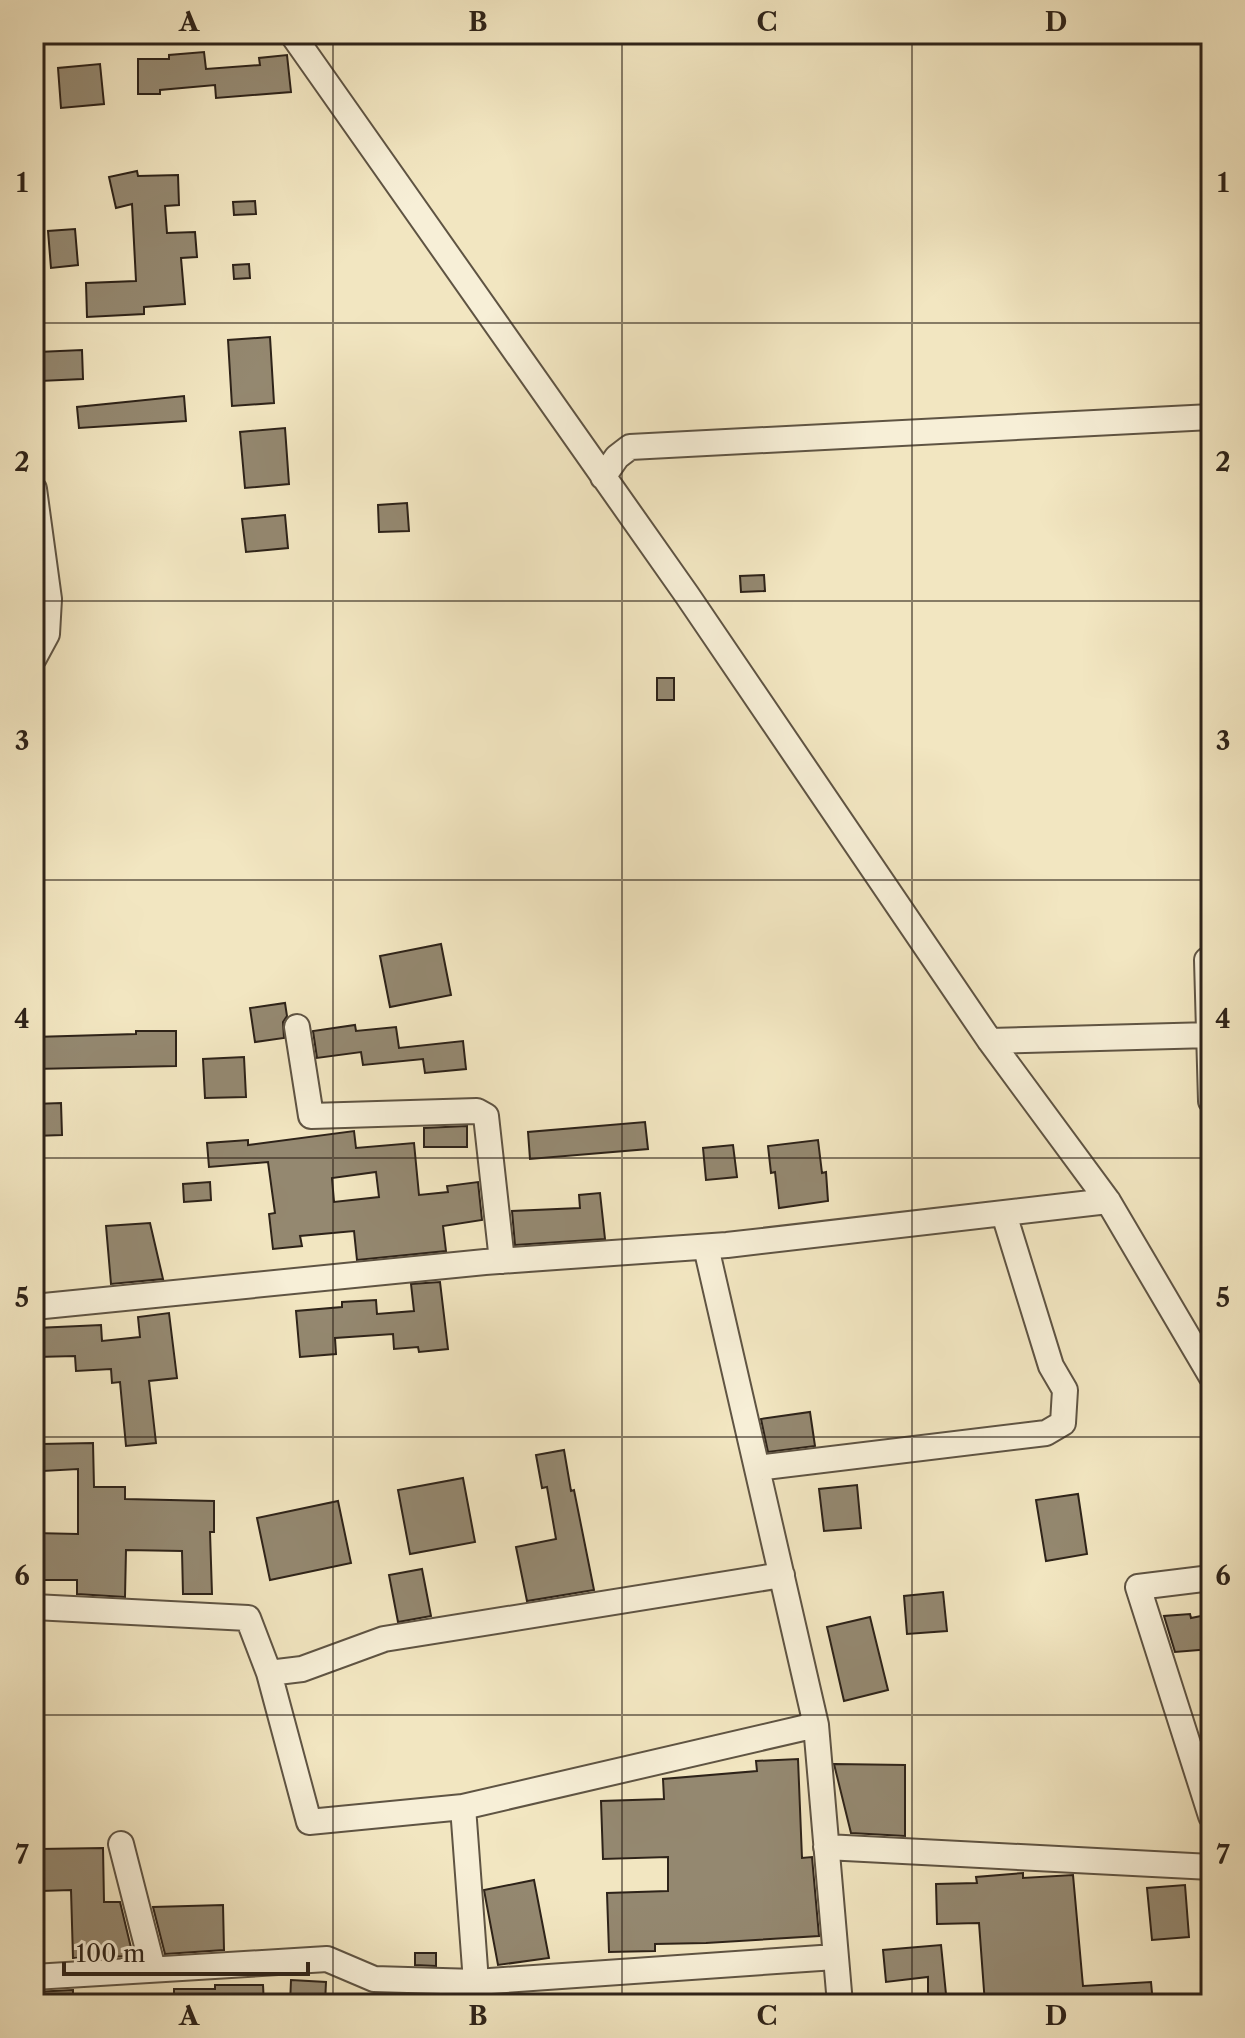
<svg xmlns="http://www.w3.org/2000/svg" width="1245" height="2038" font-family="'Libre Caslon Text',serif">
<rect width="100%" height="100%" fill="#f2e6c1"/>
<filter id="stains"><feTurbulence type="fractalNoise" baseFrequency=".0025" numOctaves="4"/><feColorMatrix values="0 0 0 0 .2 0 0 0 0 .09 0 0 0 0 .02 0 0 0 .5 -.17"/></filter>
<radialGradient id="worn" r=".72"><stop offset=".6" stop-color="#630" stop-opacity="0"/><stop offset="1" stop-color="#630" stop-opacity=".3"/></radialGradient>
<path fill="#948870" stroke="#2e2319" stroke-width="2" fill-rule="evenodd" d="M204 52 206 69 260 65 259 58 287 55 291 92 216 98 215 85 160 90V94H138V59H169V55Z
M100 64 104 104 61 108 58 68Z
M137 171 138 176 178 175 179 205 165 206 167 233 195 232 197 257 181 258 185 304 144 307V314L87 317 86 283 136 281 132 204 116 208 109 177Z
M255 201 256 214 234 215 233 202Z
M75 229 78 265 51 268 48 231Z
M249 264 250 278 234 279 233 265Z
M270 337 274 403 232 406 228 340Z
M82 350 83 379 40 381 38 352Z
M184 396 186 421 79 428 77 407Z
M285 428 289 484 245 488 240 432Z
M407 503 409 531 379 532 378 505Z
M285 515 288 548 246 552 242 519Z
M764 575 765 591 741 592 740 576Z
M657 678H674V700H657Z
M441 944 451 995 390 1007 380 956Z
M285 1003 287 1016 283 1022 284 1038 255 1042 250 1008Z
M355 1025 356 1031 396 1027 399 1048 463 1041 466 1069 425 1073 423 1059 363 1065 361 1052 317 1058 313 1031Z
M136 1031H176V1066L34 1069V1037L136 1034Z
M244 1057 246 1097 205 1098 203 1059Z
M61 1103 62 1135 34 1136V1104Z
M645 1122 648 1149 530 1159 528 1132Z
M467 1126V1147H424V1128Z
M354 1131 356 1148 414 1143 419 1195 448 1192 447 1186 478 1182 482 1220 443 1226 446 1251 357 1260 354 1231 300 1236 302 1246 273 1249 269 1214 275 1213 268 1162 209 1167 207 1143 248 1140V1145ZM376 1172 379 1197 334 1202 332 1178Z
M818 1140 822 1173 826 1172 828 1201 779 1208 775 1172 771 1173 768 1146Z
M733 1145 737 1177 706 1180 703 1148Z
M210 1182 211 1200 184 1202 183 1184Z
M600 1193 605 1239 515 1245 512 1211 580 1208 579 1195Z
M150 1223 163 1279 111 1284 106 1226Z
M440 1282 448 1349 419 1352 418 1347 394 1349 393 1334 335 1338 336 1354 300 1357 296 1311 342 1307V1302L376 1300 377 1314 414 1311 411 1284Z
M169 1313 177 1378 149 1381 156 1443 126 1446 120 1382 112 1383 111 1369 76 1371 75 1356 37 1357 36 1328 101 1325 102 1341 140 1337 138 1317Z
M810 1412 815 1446 768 1452 761 1419Z
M93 1443 94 1487H125V1499L214 1501V1532H210L212 1594H183L182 1551 126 1550 125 1597 77 1594V1580H34V1533L78 1534V1469L43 1471 42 1444Z
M564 1450 571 1491 574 1490 594 1590 527 1601 516 1547 556 1539 547 1487 542 1488 536 1455Z
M463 1478 475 1542 410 1554 398 1490Z
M857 1485 861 1528 824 1531 819 1489Z
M1078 1494 1087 1554 1046 1561 1036 1500Z
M338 1501 351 1563 270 1580 257 1518Z
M422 1569 431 1616 398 1622 389 1575Z
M943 1592 947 1631 907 1634 904 1596Z
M1190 1614 1191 1618 1211 1614V1649L1175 1652 1164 1616Z
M870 1617 888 1690 844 1701 827 1627Z
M798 1759 802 1858 812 1857 819 1936 706 1943 655 1944V1951L609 1952 607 1893 668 1891V1857L603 1859 601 1801 664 1799 663 1779 757 1771 756 1761Z
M834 1764 905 1765V1836L851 1833Z
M103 1848 104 1902H120L133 1956 73 1958 71 1890 41 1891 40 1849Z
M1023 1873V1878L1073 1875 1083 1986 1151 1982 1153 2004H985L979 1923 937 1924 936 1884 977 1883 976 1877Z
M534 1880 549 1958 498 1965 484 1890Z
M1185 1885 1189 1937 1152 1940 1147 1888Z
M223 1905 224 1950 165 1954 153 1907Z
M941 1945 947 2004H928V1977L886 1982 883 1950Z
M415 1953H436V1966L415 1965Z
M291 1980 326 1982 325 2004H290Z
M215 1985H263L264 2004H174V1989H215Z
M73 1990V2002L34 2004V1992Z"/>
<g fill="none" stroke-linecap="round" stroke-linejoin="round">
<g stroke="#5f5443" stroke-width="28">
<path id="minor" d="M292 34 687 595 990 1041 1108 1201 1211 1376
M603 477 617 457 630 447 1211 417
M34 489 49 599 47 634 34 658
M1207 960 1211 1101
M297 1027 311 1116 477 1111 486 1116 502 1261
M990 1041 1211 1035
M706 1247 816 1725 840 2004
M34 1307 485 1262 727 1245 1108 1201
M757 1468 1046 1433 1063 1423 1065 1390 1051 1366 1004 1214
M1211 1578 1138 1587 1211 1816
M34 1607 248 1618 269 1673 302 1669 384 1639 782 1575
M269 1673 309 1822 463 1807
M121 1844 153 1969
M826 1847 1211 1867
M34 1977 327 1959 374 1979 476 1982 835 1957
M476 1982 463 1807 816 1725"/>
</g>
<use href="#minor" stroke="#f7efd7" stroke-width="24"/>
</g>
<path fill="none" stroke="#2e2319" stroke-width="2" stroke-opacity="0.55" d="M333 34V2004M622 34V2004M912 34V2004M34 323H1211M34 601H1211M34 880H1211M34 1158H1211M34 1437H1211M34 1715H1211"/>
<rect width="1245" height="2038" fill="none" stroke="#f2e6c1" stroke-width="88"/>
<path d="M64 1962v12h244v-12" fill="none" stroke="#2e2319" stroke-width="4"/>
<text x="76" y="1962" font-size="24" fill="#2e2319" stroke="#f7efd7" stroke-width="6" paint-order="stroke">100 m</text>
<rect x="44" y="44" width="1157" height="1950" fill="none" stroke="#2e2319" stroke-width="3"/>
<g font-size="26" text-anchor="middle" font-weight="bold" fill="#2e2319">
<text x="189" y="31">A</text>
<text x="478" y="31">B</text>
<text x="767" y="31">C</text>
<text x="1056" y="31">D</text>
<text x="22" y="192">1</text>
<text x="1223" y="192">1</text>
<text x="22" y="471">2</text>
<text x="1223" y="471">2</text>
<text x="22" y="750">3</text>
<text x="1223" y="750">3</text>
<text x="22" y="1028">4</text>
<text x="1223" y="1028">4</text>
<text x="22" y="1307">5</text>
<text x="1223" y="1307">5</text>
<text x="22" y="1585">6</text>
<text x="1223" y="1585">6</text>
<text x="22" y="1864">7</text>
<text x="1223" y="1864">7</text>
<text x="189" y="2025">A</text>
<text x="478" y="2025">B</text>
<text x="767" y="2025">C</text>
<text x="1056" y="2025">D</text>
</g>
<rect width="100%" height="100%" filter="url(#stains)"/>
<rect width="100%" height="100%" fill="url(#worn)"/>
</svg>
